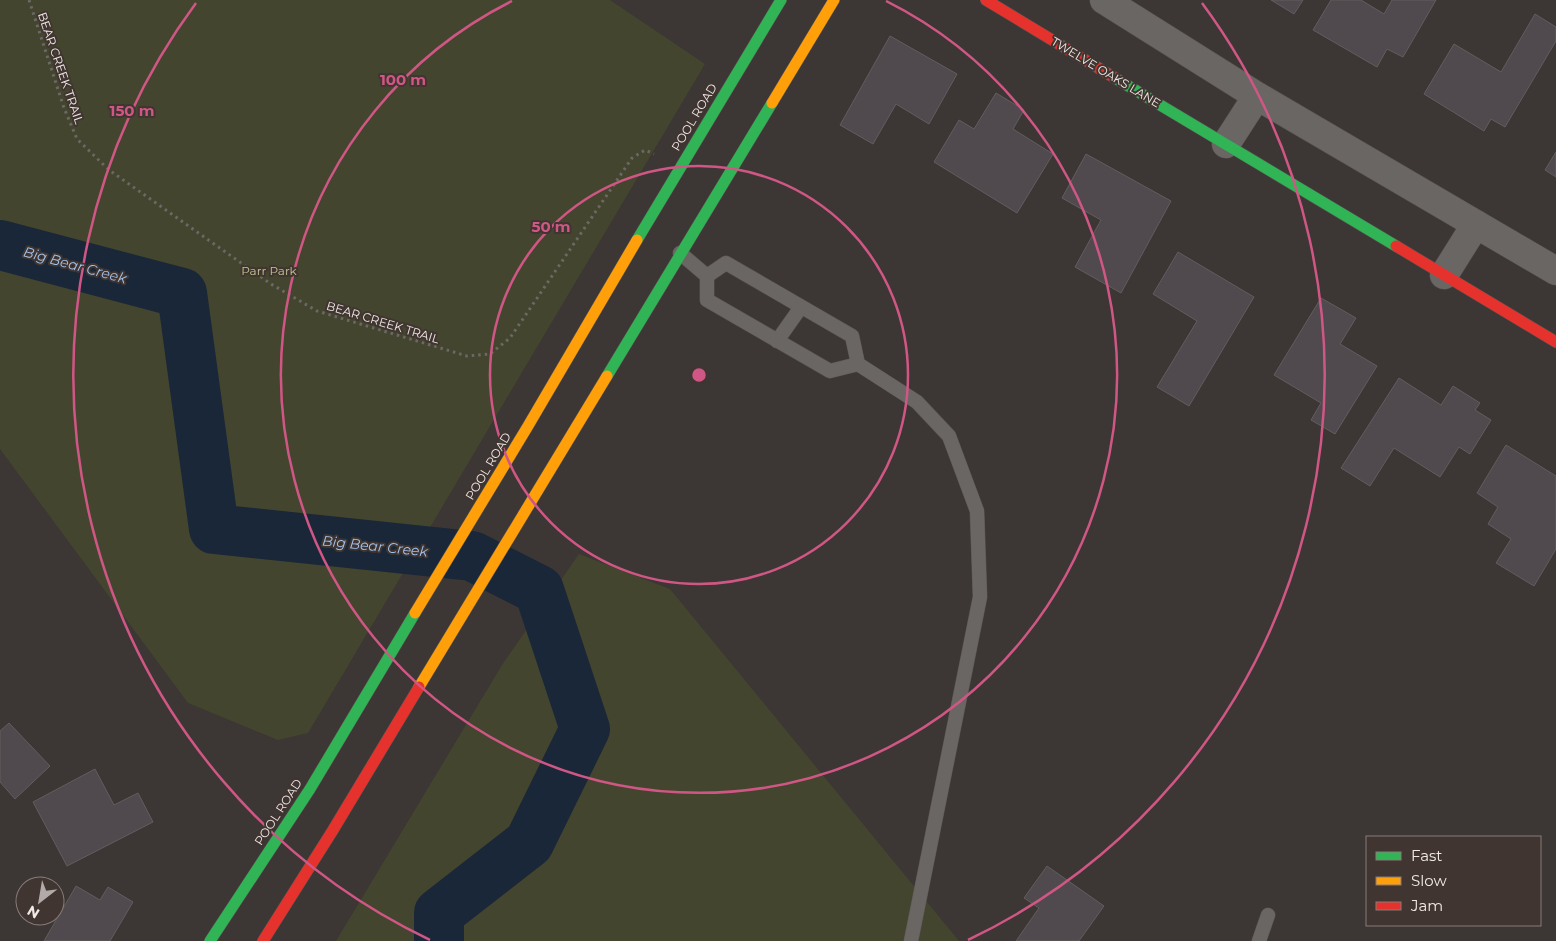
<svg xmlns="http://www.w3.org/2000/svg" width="1556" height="941" font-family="Montserrat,sans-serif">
<rect width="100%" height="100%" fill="#3c3634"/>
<path fill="#44452e" d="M0 0H610L705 64 308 733 278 740 188 703 0 449Z
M579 554 670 589 959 941H336L502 665Z"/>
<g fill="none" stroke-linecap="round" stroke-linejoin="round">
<path stroke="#192738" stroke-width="50" d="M0 245 182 293 214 529 472 556 539 590 585 729 529 843 439 913V941"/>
</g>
<path fill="#504a4e" stroke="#625d5f" d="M1271 0H1303L1294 14Z
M1331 0H1361L1384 14 1392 0H1436L1403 57 1387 49 1377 67 1313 30Z
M1535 14 1556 27V41L1505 127 1491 119 1484 131 1424 94 1454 44 1501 72Z
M890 36 957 74 929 124 896 104 873 144 840 125Z
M996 93 1024 110 1013 129 1053 154 1017 213 934 162 959 120 974 129Z
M1556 152V177L1545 170Z
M1086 154 1171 201 1121 293 1075 267 1101 220 1062 198Z
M1178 252 1254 297 1189 406 1157 387 1197 321 1153 294Z
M1321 298 1356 318 1340 344 1377 366 1335 434 1311 420 1321 403 1274 375Z
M1399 378 1441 405 1453 386 1480 403 1475 410 1491 420 1470 454 1459 447 1440 477 1394 448 1370 486 1341 468Z
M1506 445 1556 476V549L1534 586 1496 563 1511 539 1488 524 1498 507 1477 493Z
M9 723 50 766 15 799 0 782V731Z
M95 769 114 805 138 793 153 822 67 866 33 802Z
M1047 866 1104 906 1079 941H1016L1039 908 1024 898Z
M76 886 100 900 108 887 133 902 110 941H44Z"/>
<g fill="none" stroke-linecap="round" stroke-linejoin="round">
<g stroke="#595351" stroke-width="15">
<path id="lane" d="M680 253 707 276V300L830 371 858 364 852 336 726 263 707 276
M777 341 801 307
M858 364 917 402 949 436 977 511 980 597 911 941
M1259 941 1268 915"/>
</g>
<g stroke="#595351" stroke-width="29">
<path id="street" d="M1104 0 1257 96 1556 271
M1226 144 1257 96
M1444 275 1476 224"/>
</g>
<g stroke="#595351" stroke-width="12">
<path id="fast" d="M1115 78 1396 246
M637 240 781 0
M607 376 772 103
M210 941 310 789 415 613"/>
</g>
<g stroke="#595351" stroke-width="12">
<path id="slow" d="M772 103 834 0
M415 613 528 426 637 240
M419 687 607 376"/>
</g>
<g stroke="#595351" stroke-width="12">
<path id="jam" d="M986 0 1115 78
M1396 246 1556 342
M263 941 333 830 419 687"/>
</g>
<path stroke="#6c6866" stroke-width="3" stroke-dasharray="2.5 4" stroke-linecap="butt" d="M29 0 64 108 77 139 109 170 271 284 317 311 467 356 490 354 510 338 632 158 645 150 654 154"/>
<use href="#lane" stroke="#6a6664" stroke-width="14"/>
<use href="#street" stroke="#6a6664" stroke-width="28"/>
<use href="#fast" stroke="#30b455" stroke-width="11"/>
<use href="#slow" stroke="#ff9f0a" stroke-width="11"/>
<use href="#jam" stroke="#e5322d" stroke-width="11"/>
</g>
<g fill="none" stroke="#d05785" stroke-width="2.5">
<circle cx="699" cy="375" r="209"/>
<path d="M886 1A418 418 0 1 1 512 1"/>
<path d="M430 940A626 626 0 0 1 196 3M1202 3A626 626 0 0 1 968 940"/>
</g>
<g text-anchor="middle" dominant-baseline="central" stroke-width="4" stroke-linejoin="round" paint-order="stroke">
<g font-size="12" fill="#f1e9e6" stroke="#403531">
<text transform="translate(61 68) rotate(71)">BEAR CREEK TRAIL</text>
<text transform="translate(1106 72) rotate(31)">TWELVE OAKS LANE</text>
<text transform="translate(694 117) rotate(-59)">POOL ROAD</text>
<text transform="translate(383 322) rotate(17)">BEAR CREEK TRAIL</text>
<text transform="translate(488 466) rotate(-59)">POOL ROAD</text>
<text transform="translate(278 812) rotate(-57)">POOL ROAD</text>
</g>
<g font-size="12" fill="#c3c791" stroke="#403531">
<text x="269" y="270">Parr Park</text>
</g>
<g font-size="14" font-style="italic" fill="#a1c4ef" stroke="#403531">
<text transform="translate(75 265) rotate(15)">Big Bear Creek</text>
<text transform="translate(375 546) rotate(6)">Big Bear Creek</text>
</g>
</g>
<circle cx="699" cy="375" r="8" fill="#d05785" stroke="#403531" stroke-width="2.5"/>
<g font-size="15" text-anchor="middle" font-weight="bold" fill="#d05785" stroke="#403531" stroke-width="4" stroke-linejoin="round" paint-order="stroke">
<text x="403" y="85">100 m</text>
<text x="132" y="116">150 m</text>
<text x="551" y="232">50 m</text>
</g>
<rect x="1366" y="836" width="175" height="90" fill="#403531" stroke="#877d79"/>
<rect x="1376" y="852" width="25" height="8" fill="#30b455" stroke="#877d79"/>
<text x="1411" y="861" font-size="15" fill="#f1e9e6">Fast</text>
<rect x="1376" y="877" width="25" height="8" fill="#ff9f0a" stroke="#877d79"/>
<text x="1411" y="886" font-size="15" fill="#f1e9e6">Slow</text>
<rect x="1376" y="902" width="25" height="8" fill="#e5322d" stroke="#877d79"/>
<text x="1411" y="911" font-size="15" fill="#f1e9e6">Jam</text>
<g transform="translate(40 901) rotate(211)"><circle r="24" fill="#403531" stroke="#877d79"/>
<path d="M0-4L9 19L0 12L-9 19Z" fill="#b2aaa8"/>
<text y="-8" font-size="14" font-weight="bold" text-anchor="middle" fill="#f1e9e6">N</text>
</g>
</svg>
